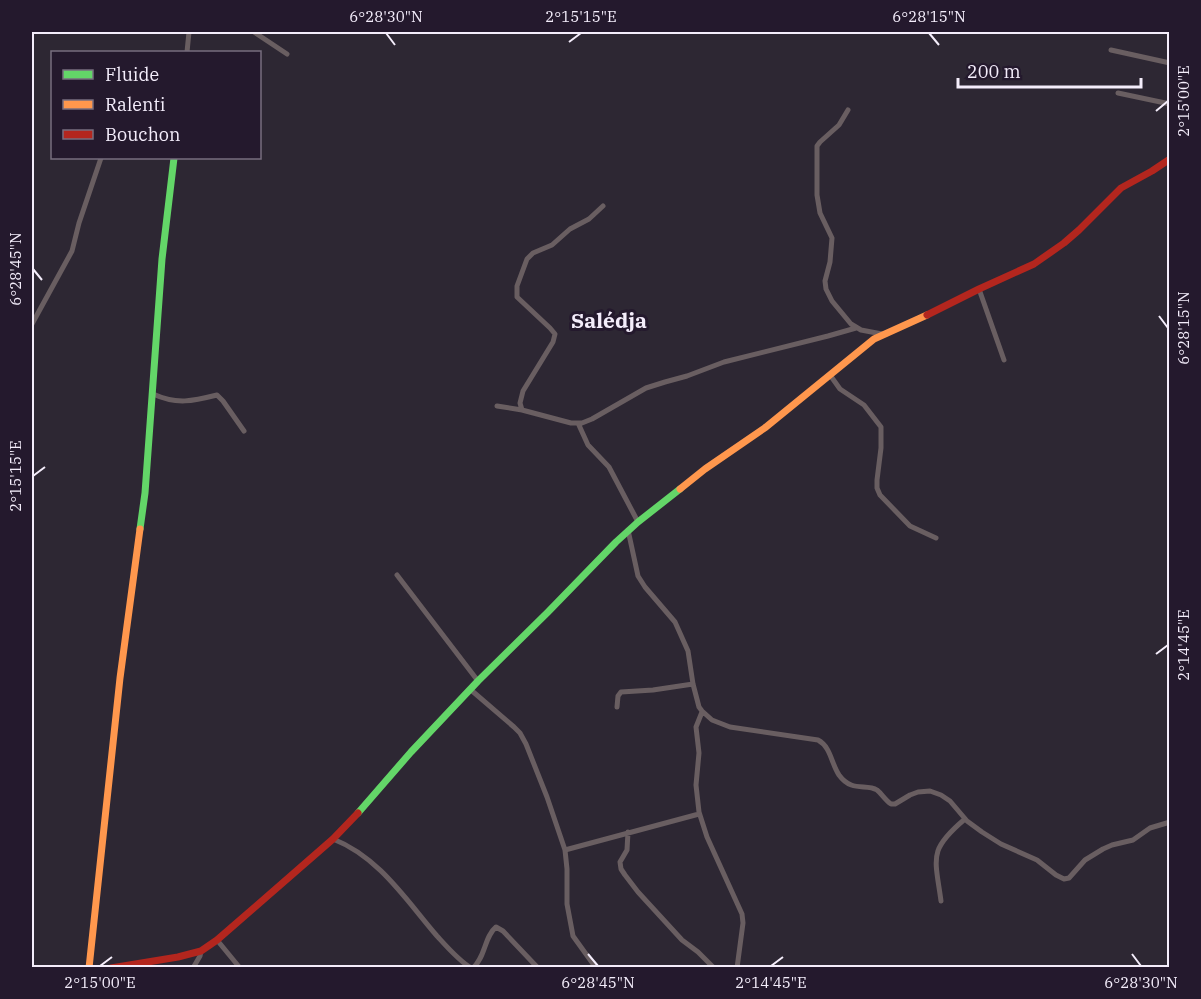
<svg xmlns="http://www.w3.org/2000/svg" width="1201" height="999" font-family="'IBM Plex Serif',serif">
<rect width="100%" height="100%" fill="#2d2733"/>
<g fill="none" stroke-linecap="round" stroke-linejoin="round">
<path stroke="#695e61" stroke-width="5" d="M254 32 287 54
M1111 50 1170 63
M187 52 189 32
M1118 93 1170 104
M848 110 839 125 820 142 817 146V195L820 213 832 238 830 262 825 281 826 289 832 301 851 324 861 330 882 334
M979 289 1004 360
M32 324 72 251 79 223 101 158
M830 375 840 389 864 405 881 427V448L877 480V488L880 495 910 526 936 538
M153 394C177 405 193 401 217 395L223 401 244 431
M497 406 522 410 571 423H582L592 419 646 388 665 382 687 376 724 362 828 336 856 328
M522 410 520 403 523 391 553 342 555 334 550 328 517 297V286L527 259 533 253 552 245 570 229 589 219 603 206
M578 423 588 445 609 467 638 522
M628 530 638 576 645 587 675 622 688 651 693 684 699 707 702 711 712 720 730 727 818 740C831 747 831 763 839 775 852 793 866 783 877 790 882 794 885 800 891 804H895L910 795 918 792 930 791 941 795 950 801 967 821 982 832 1001 844 1037 860 1056 875 1064 879 1069 878 1085 860 1103 849 1112 845 1133 840 1150 828 1170 822
M397 575 478 681
M471 690 514 727 520 733 526 744 547 797 565 850 567 869V904L573 936 596 968
M617 707 618 696 621 692 653 690 693 684
M702 712 696 727 699 753 696 785 699 812 707 837 742 914 743 923 737 968
M628 832 627 850 620 862 621 869 625 875 638 892 682 940 698 952 714 968
M333 839C379 857 406 900 437 936 447 947 458 960 471 968
M565 850 699 814
M941 901C935 857 928 850 965 819
M217 940 240 968
M193 968 200 956 201 951
M473 968C486 956 484 937 496 927L503 931 538 968"/>
<path stroke="#63d668" stroke-width="7" d="M140 529 145 493 162 259 174 158
M358 813 411 752 478 681 548 612 616 542 638 522 680 489"/>
<path stroke="#ff974d" stroke-width="7" d="M680 489 705 469 766 427 874 339 927 315
M89 968 120 678 140 529"/>
<path stroke="#b3261e" stroke-width="7" d="M927 315 979 289 1034 264 1064 243 1079 230 1121 188 1152 171 1170 159
M111 968 178 957 201 951 217 940 333 839 358 813"/>
</g>
<path fill="none" stroke="#f4edfb" stroke-width="2" d="M386 33 395 45M929 33 939 45M569 42 581 33M1156 111 1168 101M33 269 42 280M1159 316 1168 328M33 476 45 467M1156 654 1168 645M588 954 598 966M1132 954 1141 966M100 966 112 957M771 966 783 957"/>
<g text-anchor="middle" dominant-baseline="central" stroke-width="6" stroke-linejoin="round" paint-order="stroke">
<g font-size="21" font-weight="bold" fill="#f4edfb" stroke="#24192d">
<text x="609" y="320">Salédja</text>
</g>
</g>
<rect width="1201" height="999" fill="none" stroke="#24192d" stroke-width="66"/>
<rect x="51" y="51" width="210" height="108" fill="#24192d" stroke="#776e7f" stroke-width="1.5"/>
<rect x="63" y="70" width="30" height="9" fill="#63d668" stroke="#776e7f" stroke-width="1.5"/>
<text x="105" y="81" font-size="18" fill="#f4edfb">Fluide</text>
<rect x="63" y="100" width="30" height="9" fill="#ff974d" stroke="#776e7f" stroke-width="1.5"/>
<text x="105" y="111" font-size="18" fill="#f4edfb">Ralenti</text>
<rect x="63" y="130" width="30" height="9" fill="#b3261e" stroke="#776e7f" stroke-width="1.5"/>
<text x="105" y="141" font-size="18" fill="#f4edfb">Bouchon</text>
<path d="M958 78v9h183v-9" fill="none" stroke="#f4edfb" stroke-width="3"/>
<text x="967" y="78" font-size="18" fill="#f4edfb" stroke="#24192d" stroke-width="4.5" paint-order="stroke">200 m</text>
<rect x="33" y="33" width="1135" height="933" fill="none" stroke="#f4edfb" stroke-width="2"/>
<g font-size="15" text-anchor="middle" fill="#f4edfb">
<text x="386" y="22">6°28'30"N</text>
<text x="581" y="22">2°15'15"E</text>
<text x="929" y="22">6°28'15"N</text>
<text transform="translate(1184 101) rotate(-90)" y="5">2°15'00"E</text>
<text transform="translate(16 269) rotate(-90)" y="5">6°28'45"N</text>
<text transform="translate(1184 328) rotate(-90)" y="5">6°28'15"N</text>
<text transform="translate(16 476) rotate(-90)" y="5">2°15'15"E</text>
<text transform="translate(1184 645) rotate(-90)" y="5">2°14'45"E</text>
<text x="100" y="988">2°15'00"E</text>
<text x="598" y="988">6°28'45"N</text>
<text x="771" y="988">2°14'45"E</text>
<text x="1141" y="988">6°28'30"N</text>
</g>
</svg>
